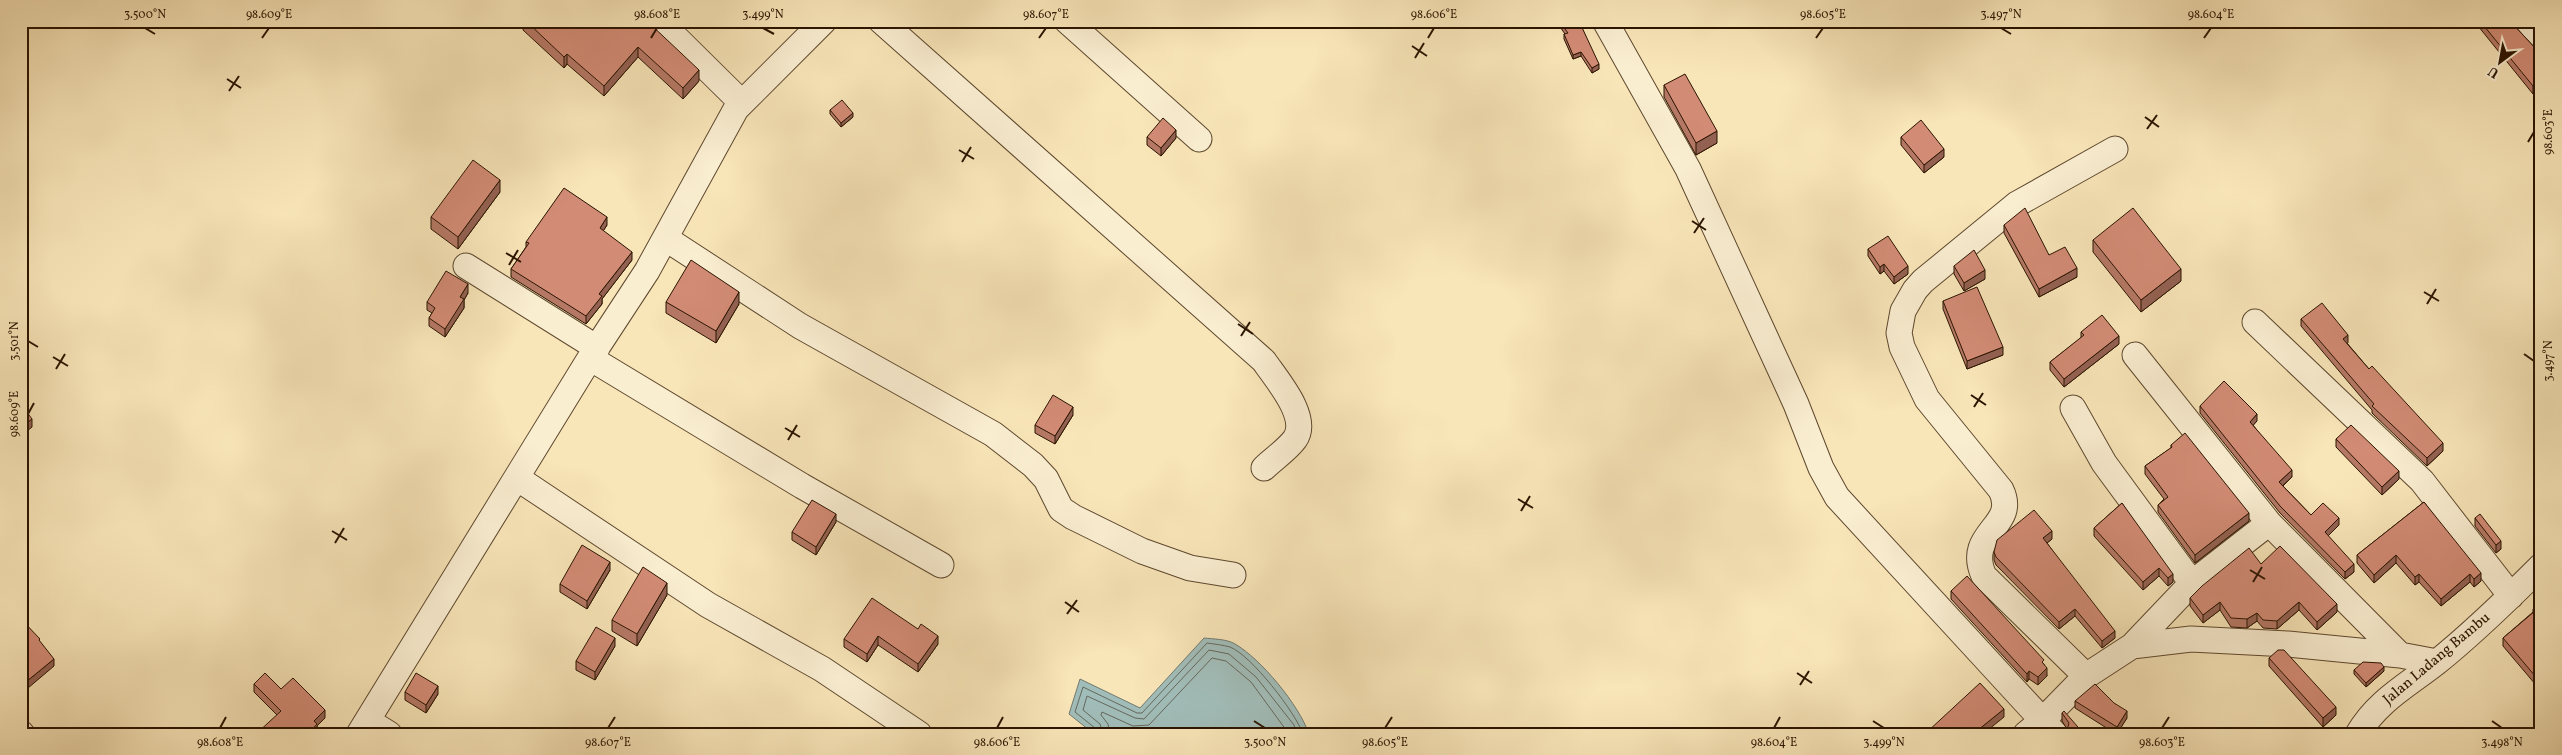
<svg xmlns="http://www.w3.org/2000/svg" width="2562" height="755" font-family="Vollkorn,serif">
<rect width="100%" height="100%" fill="#f8e5b8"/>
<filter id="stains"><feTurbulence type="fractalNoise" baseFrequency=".004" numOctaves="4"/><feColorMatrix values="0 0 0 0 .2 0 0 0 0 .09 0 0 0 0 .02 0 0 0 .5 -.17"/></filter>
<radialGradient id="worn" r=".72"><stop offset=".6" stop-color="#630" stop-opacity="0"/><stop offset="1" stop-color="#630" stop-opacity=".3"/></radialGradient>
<path fill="#a1bdb9" stroke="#72796f" d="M1204 638C1213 639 1227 639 1235 644 1261 659 1299 705 1309 734H1094L1069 714 1080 679 1140 708Z"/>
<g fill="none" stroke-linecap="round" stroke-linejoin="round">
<path stroke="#66685c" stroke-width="1" d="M1097 734 1095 728 1075 712 1083 687 1137 713H1142L1207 643C1214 644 1223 645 1230 647 1251 655 1296 713 1303 734
M1103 734 1100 724 1083 710 1087 696 1135 718 1144 719 1209 650 1229 654 1256 677 1294 725 1297 734
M1110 734 1108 724 1101 715 1102 712 1133 726 1149 725 1212 658 1226 661 1251 682 1289 734"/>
<g stroke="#5e482e" stroke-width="27">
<path id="minor" d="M659 21 740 101
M881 21 1264 361C1276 379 1310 417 1295 439 1287 450 1273 459 1264 468
M1067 21 1199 139
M1605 21 1688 169 1796 404 1821 468 1837 497 2055 734
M2522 21 2541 44
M665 238 800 326 993 434 1033 465 1046 479 1061 509 1073 517 1142 551 1190 568 1233 575
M466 266 597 348
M2255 322 2422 481 2511 596
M2135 355 2269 523 2400 655
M590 358 802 486 941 565
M2073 408 2104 463 2192 583
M517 478 708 605 822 669 919 734
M2132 646 2192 583 2269 523
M2086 676 1984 576C1964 532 2019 527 2001 490L1927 399 1902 347 1899 333 1903 311 1915 290 1923 281 2017 204 2115 149
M368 721 389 734
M21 733 22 734
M359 734 590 358 647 271 736 109 824 21
M2026 734 2043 720 2086 676 2132 646 2191 639 2288 644 2400 655 2437 662
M2358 734C2377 701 2408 685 2437 662 2473 633 2508 599 2541 566"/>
</g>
<use href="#minor" stroke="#faeed1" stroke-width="25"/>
</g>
<path fill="#b57865" stroke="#2b1400" d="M523 21H647L699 81 683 99 638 57 604 96 567 64 564 68 523 30Z
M1556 21H1579L1599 69 1592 73 1581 56 1573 59 1564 39V34H1565Z
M1704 21H1716L1711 27Z
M2474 21H2510L2536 49 2541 50V99L2535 92 2533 94Z
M1664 85 1717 143 1696 155 1664 97Z
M830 110 853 117 841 127 830 114Z
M1147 137 1176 138 1161 156 1147 145Z
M1901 137 1944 157 1924 173 1901 145Z
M500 192 458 249 431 229V217Z
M607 225 603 231 632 260 602 299V304L586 324 511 277V269L526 247V242Z
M2004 225 2049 255 2077 277 2039 297 2004 233Z
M2093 240 2181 281 2141 312 2093 252Z
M1868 249 1908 274 1894 284 1884 271 1880 274 1868 256Z
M1954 266 1985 279 1964 291 1954 274Z
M468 293 464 300V308L445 337 429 326V318L432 313 427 310V302Z
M1943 301 2003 355 1967 369 1943 309Z
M666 302 739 304 716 343 666 313Z
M2301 319 2348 343H2347L2369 369 2443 451 2427 466 2372 413V410L2301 326Z
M2081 332 2119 344 2064 387 2050 370V362L2081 338Z
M2200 406 2257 421 2253 425 2292 477 2283 486 2311 515 2339 525 2328 536 2354 572 2345 579 2280 513 2200 413Z
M1073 415 1055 444 1035 433V425Z
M2336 439 2399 479 2382 495 2336 447Z
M2171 445 2249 521 2195 563 2158 512V505L2164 499 2145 474V466L2171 448Z
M2424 502 2481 581 2474 587 2470 582 2441 606 2419 582 2415 585 2396 563 2374 583 2357 563V555Z
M2122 503 2173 582 2168 586 2159 576 2143 590 2094 536V528Z
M2475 518 2501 549 2496 553 2475 526Z
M836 522 816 555 792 540V532Z
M2052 539 2047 543 2115 638 2102 648 2075 616 2059 629 1996 565 1994 560V552Z
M2261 564 2337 612 2317 630 2299 610 2277 629 2263 628 2257 621 2247 628 2231 627 2220 610 2203 623 2190 606V598Z
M610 570 587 609 560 592V584Z
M1951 591 2044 664 2047 676 2038 685 2029 679 2027 682 1951 599Z
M667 595 637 646 612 631V620Z
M2541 603V691L2503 646V638L2533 612V609Z
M918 629 938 644 918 672 878 645 867 662 844 647V639Z
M615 646 595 680 576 670V661Z
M2269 658 2336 715 2323 727 2269 666Z
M2354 670 2384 671 2366 687 2354 674Z
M254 684 281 689 325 718 317 726V732L277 715 254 692Z
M405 692 438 694 426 713 405 700Z
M2075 701 2114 703 2127 718 2116 734 2075 708Z
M2062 713 2084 734 2067 729 2062 721Z"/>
<path fill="#936152" stroke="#2b1400" d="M1711 21H1716L1711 27Z
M638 47V57L604 96V86Z
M1581 52V56L1573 59V55Z
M567 54V64L564 68V57Z
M1599 64V69L1592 73V68Z
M699 70V81L683 99V88Z
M2535 84V92L2533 94V86Z
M853 113V117L841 127V123Z
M1176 130V138L1161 156V148Z
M1717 131V143L1696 155V143Z
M1944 149V157L1924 173V165Z
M500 180V192L458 249V237Z
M607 217V225L600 236V228Z
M632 252V260L602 299V304L586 324V316L599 294Z
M1884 264V271L1880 274V267Z
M1908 266V274L1894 284V277Z
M2077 268V277L2039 297V289Z
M2181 269V281L2141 312V300Z
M1985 270V279L1964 291V283Z
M468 284V293L464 300V308L445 337V329L460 297Z
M739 292V304L716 343V331Z
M2348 335V343L2343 346V339Z
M2119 336V344L2064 387V379Z
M2003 347V355L1967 369V361Z
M1073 407V415L1055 444V436Z
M2257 414V421L2250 429V422Z
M32 419V427L21 436V427Z
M2443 443V451L2427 466V458Z
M2292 470V477L2279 489V482Z
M2399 471V479L2382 495V487Z
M2249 513V521L2195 563V555Z
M836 514V522L816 555V547Z
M2339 518V525L2325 539V532Z
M2052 531V539L2043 546V538Z
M2501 541V549L2496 553V545Z
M2396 555V563L2374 583V575Z
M610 562V570L587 609V601Z
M2354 564V572L2345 579V572Z
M2159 568V576L2143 590V582Z
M2481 573V581L2474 587V579Z
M2173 574V582L2168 586V578Z
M2419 574V582L2415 585V577Z
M2470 574V582L2441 606V599Z
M667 583V595L637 646V634Z
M2220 602V610L2203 623V615Z
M2299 602V610L2277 629V621Z
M2337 604V612L2317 630V622Z
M2075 609V616L2059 629V622Z
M2257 613V621L2247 628V619Z
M2115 631V638L2102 648V641Z
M878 636V645L867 662V654Z
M938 636V644L918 672V664Z
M615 638V646L595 680V672Z
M54 659V666L21 694V686Z
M2384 667V671L2366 687V683Z
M2047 668V676L2038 685V677Z
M2029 671V679L2027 682V674Z
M438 686V694L426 713V705Z
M2336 707V715L2323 727V718Z
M2004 709V717L1983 734H1973Z
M325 710V718L317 726V732L316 734H308L314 721Z
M2127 711V718L2117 734V727Z"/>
<path fill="#d28b75" stroke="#2b1400" d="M526 21H647L699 70 683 88 638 47 604 86 567 54 564 57Z
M1559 21H1579L1599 64 1592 68 1581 52 1573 55 1564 34 1568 33Z
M2480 21H2510L2536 49 2541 50V92L2535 84 2533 86Z
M1685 74 1717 131 1696 143 1664 85Z
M842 100 853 113 841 123 830 110Z
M1163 118 1176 130 1161 148 1147 137Z
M1921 120 1944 149 1924 165 1901 137Z
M473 160 500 180 458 237 431 217Z
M564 188 607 217 600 228 632 252 599 294 602 296 586 316 511 269 529 243 526 242Z
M2025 208 2049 255 2065 247 2077 268 2039 289 2004 225Z
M2133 208 2181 269 2141 300 2093 240Z
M1888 236 1908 266 1894 277 1884 264 1880 267 1868 249Z
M1974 250 1985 270 1964 283 1954 266Z
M691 260 739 292 716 331 666 302Z
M446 271 468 284 460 297 464 299 445 329 429 318 435 308 427 302Z
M1977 287 2003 347 1967 361 1943 301Z
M2322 303 2348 335 2343 339 2369 369 2372 366 2443 443 2427 458 2372 406 2374 404 2301 319Z
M2102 315 2119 336 2064 379 2050 362 2084 335 2081 332Z
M2224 381 2257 414 2250 422 2292 470 2279 482 2311 515 2323 503 2339 518 2325 532 2354 564 2345 572 2280 506 2200 406Z
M1053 395 1073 407 1055 436 1035 425Z
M21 404 32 419 21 427Z
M2351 425 2399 471 2382 487 2336 439Z
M2185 433 2249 513 2195 555 2158 505 2168 497 2145 466 2172 447 2171 445Z
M812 500 836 514 816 547 792 532Z
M2424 502 2481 573 2474 579 2470 574 2441 599 2419 574 2415 577 2396 555 2374 575 2357 555Z
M2122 503 2173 574 2168 578 2159 568 2143 582 2094 528Z
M2034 510 2052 531 2043 538 2115 631 2102 641 2075 609 2059 622 1996 557 1994 552 1997 540Z
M2480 514 2501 541 2496 545 2475 518Z
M582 545 610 562 587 601 560 584Z
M2280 546 2337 604 2317 622 2299 602 2277 621 2263 620 2257 613 2247 619 2231 618 2220 602 2203 615 2190 598 2202 586 2249 548 2261 564Z
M643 567 667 583 637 634 612 620Z
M1967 576 2044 660 2042 662 2047 668 2038 677 2029 671 2027 674 1951 591Z
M872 598 918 629 921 624 938 636 918 664 878 636 867 654 844 639Z
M2541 603V683L2503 638 2535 611 2533 609Z
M21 619 40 639 39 640 54 659 21 686Z
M596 627 615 638 595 672 576 661Z
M2278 650H2284L2336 707 2323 718 2269 658Z
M2363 662 2381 663 2384 667 2366 683 2354 670Z
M265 673 281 689 293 678 325 710 314 721 317 724 308 734H256L281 711 254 684Z
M416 673 438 686 426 705 405 692Z
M1980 683 2004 709 1973 734H1929L1927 732Z
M2095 684 2114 703 2127 711 2117 727 2075 701Z
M2064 711 2084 734H2066L2069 723 2062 713Z"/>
<path fill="none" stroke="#2b1400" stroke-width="2" d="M145 28 155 34M763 28 774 34M2001 28 2011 34M262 38 269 28M651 38 657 28M1039 38 1046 28M1428 38 1434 28M1816 38 1823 28M2204 38 2211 28M1412 46 1427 56M1415 58 1424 43M227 79 241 88M229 91 239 76M2145 117 2159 127M2147 129 2157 115M2528 142 2534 132M959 150 974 159M962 162 971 147M1692 221 1706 230M1694 233 1704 218M506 253 521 262M509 265 518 250M2424 292 2439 301M2427 304 2436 289M1238 324 1253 334M1241 336 1250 322M28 341 38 347M2524 354 2534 361M53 357 68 366M56 369 65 354M1971 395 1986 405M1974 407 1983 393M28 414 34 403M785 428 800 437M788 440 797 425M1518 499 1533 508M1521 511 1530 496M332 531 347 540M335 543 344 528M2250 570 2265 579M2253 582 2262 567M1065 602 1079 612M1067 614 1077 600M1797 673 1812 683M1800 685 1809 671M1254 721 1265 728M1873 721 1884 728M2492 721 2502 728M220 728 226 717M608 728 615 717M997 728 1003 717M1385 728 1392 717M1774 728 1780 717M2162 728 2169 717"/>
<g text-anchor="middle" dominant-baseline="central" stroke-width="5" stroke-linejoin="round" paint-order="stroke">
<g font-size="15" fill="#2b1400" stroke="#faeed1">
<text transform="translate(2437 659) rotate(-40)">Jalan Ladang Bambu</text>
</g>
</g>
<rect width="2562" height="755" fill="none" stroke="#f8e5b8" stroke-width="55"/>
<g transform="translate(2500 62) rotate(212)" stroke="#faeed1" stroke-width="4" paint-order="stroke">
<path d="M0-4L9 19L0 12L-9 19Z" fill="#2b1400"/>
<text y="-8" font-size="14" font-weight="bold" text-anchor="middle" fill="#2b1400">U</text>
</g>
<rect x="28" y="28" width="2506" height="700" fill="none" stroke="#2b1400" stroke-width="2"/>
<g font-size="12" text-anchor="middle" fill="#2b1400">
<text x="145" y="18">3.500°N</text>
<text x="269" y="18">98.609°E</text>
<text x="657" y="18">98.608°E</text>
<text x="763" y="18">3.499°N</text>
<text x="1046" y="18">98.607°E</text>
<text x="1434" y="18">98.606°E</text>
<text x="1823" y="18">98.605°E</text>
<text x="2001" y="18">3.497°N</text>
<text x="2211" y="18">98.604°E</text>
<text transform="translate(2548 132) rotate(-90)" y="4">98.603°E</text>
<text transform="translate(14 341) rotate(-90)" y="4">3.501°N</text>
<text transform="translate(2548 361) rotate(-90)" y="4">3.497°N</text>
<text transform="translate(14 414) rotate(-90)" y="4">98.609°E</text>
<text x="220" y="746">98.608°E</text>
<text x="608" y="746">98.607°E</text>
<text x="997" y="746">98.606°E</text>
<text x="1265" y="746">3.500°N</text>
<text x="1385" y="746">98.605°E</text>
<text x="1774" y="746">98.604°E</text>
<text x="1884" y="746">3.499°N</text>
<text x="2162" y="746">98.603°E</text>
<text x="2502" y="746">3.498°N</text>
</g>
<rect width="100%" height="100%" filter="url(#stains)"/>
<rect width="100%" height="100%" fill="url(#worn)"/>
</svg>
